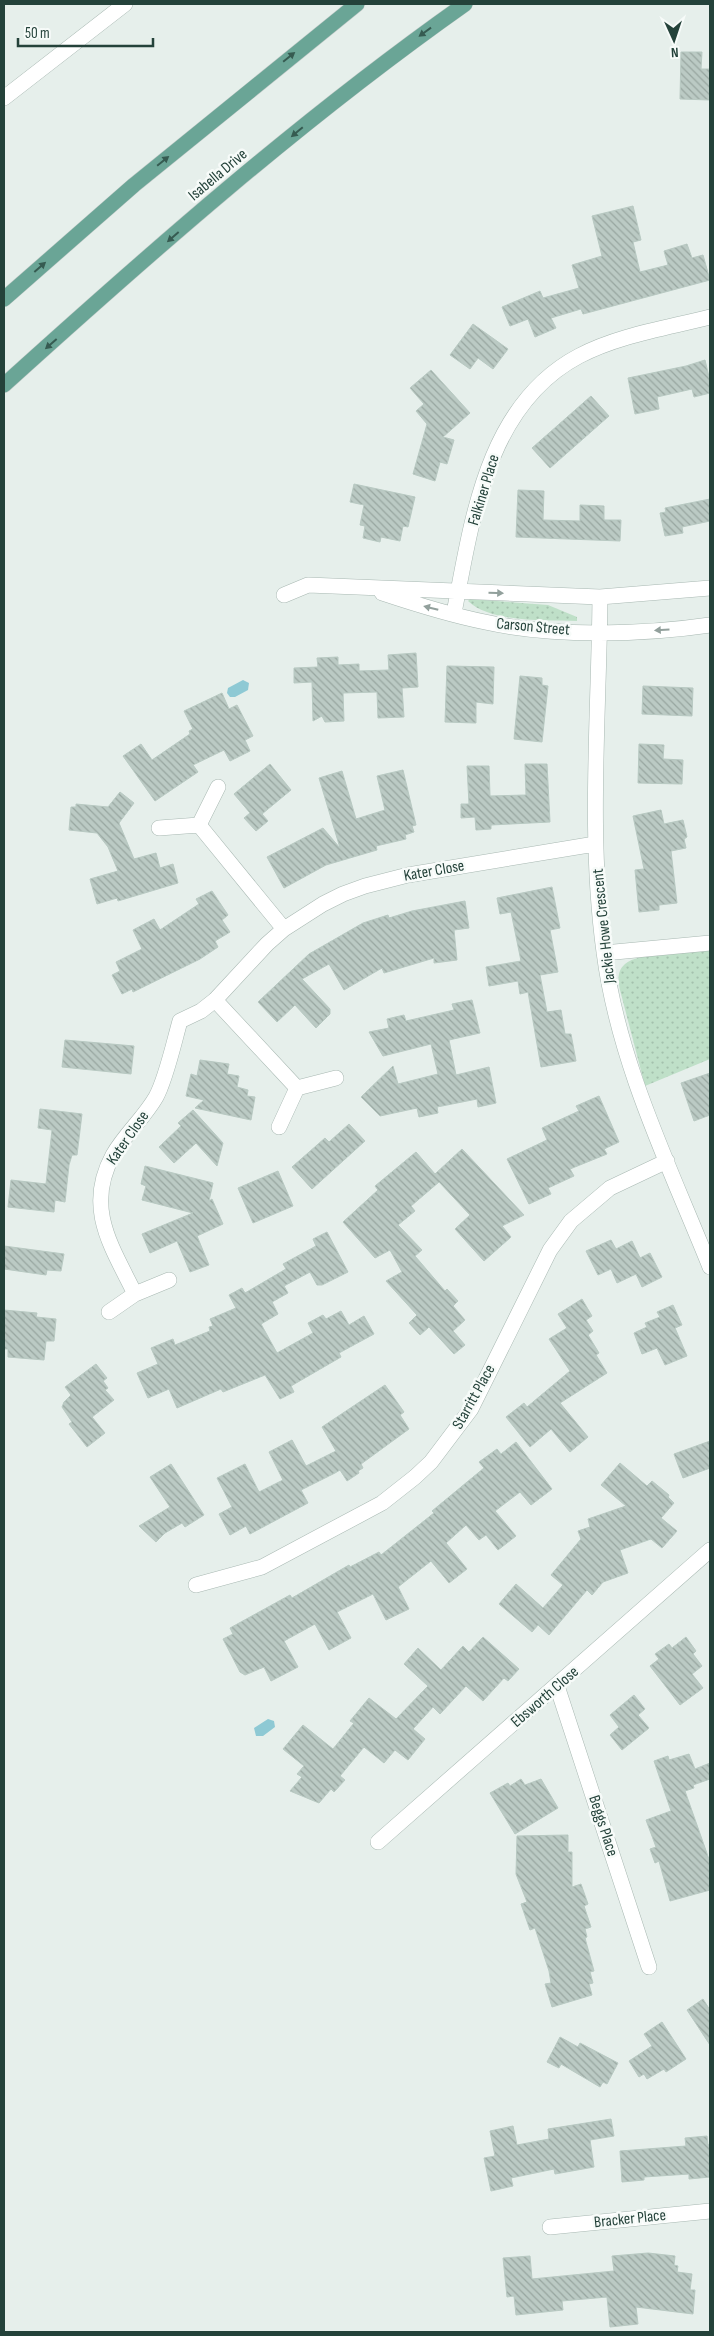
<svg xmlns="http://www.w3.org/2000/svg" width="714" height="2336" font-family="'Sofia Sans Condensed',sans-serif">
<defs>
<pattern id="green-dots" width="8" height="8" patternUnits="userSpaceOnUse" patternTransform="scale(1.25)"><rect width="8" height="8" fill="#bfe0c8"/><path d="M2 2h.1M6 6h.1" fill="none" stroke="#a4c1ad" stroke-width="1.8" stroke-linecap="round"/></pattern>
<pattern id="building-back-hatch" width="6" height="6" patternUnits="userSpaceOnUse" patternTransform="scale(1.25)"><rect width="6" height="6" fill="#bbcac4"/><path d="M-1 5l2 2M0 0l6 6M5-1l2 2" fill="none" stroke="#98a6a0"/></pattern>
</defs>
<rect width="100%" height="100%" fill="#e6efeb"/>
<path fill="url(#green-dots)" d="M470 599 548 605 577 617V621C547 620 491 623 468 601Z
M710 950V1059L645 1086 620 990C618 980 617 971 625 964 638 952 691 952 710 950Z"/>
<path fill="#8ec9d4" d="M243 680 249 683 248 690 235 697H230L227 693 228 688Z
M268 1719 274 1721 275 1727 263 1736H256L254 1728Z"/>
<path fill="url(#building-back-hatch)" stroke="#b8c9c2" d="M681 52H702L701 69H710V100L680 99Z
M633 206 641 240 633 242 640 272 668 265 664 251 687 244 692 258 703 255 710 280 583 314 581 309 551 318 556 328 535 337 528 319 510 326 502 307 540 291 543 298 579 288 572 265 602 256 592 216Z
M473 324 508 349 493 369 478 358 470 369 450 355Z
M705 360 710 381V393L694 397 692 389 657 397 659 409 635 414 628 378 686 366Z
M431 370 470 413 443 437 454 440 447 464 440 462 435 481 413 474 427 424 416 411 424 404 410 388Z
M591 396 609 416 550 468 532 448Z
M354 484 415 497 408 527 403 526 400 541 381 537 380 542 363 538 365 526 360 525 364 505 350 502Z
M518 490 544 491 543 520 580 521V505L604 506V520H621L620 541 516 537Z
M710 499V521L682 527 683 533 665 536 660 513 666 512 665 508Z
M416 653 418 687 402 688 404 717 378 718 377 692 343 693 344 721 325 722 322 716 313 721 312 682 294 683V668L318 667 317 658 338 657V665L359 664V671L389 670 388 655Z
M447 666 494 667 493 704 476 702V723L445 722Z
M520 676 542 678V685L548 686 542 742 514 739Z
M643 686 693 688 692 716 642 714Z
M222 693 229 709 237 705 253 736 245 740 250 751 230 761 224 750 193 765 198 772 155 801 123 756 141 744 152 760 190 734 189 731 193 729 184 711Z
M639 744 664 745 663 759 683 760 682 784 638 783Z
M270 764 291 790 262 814 268 821 256 831 244 818 250 813 234 794Z
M525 764H547L550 822 491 825V829L476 830 475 817 461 818V804H469L467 766H489L490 796 526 795Z
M403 770 416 825 412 826 414 832 405 835 406 839 376 846 377 850 326 865 284 888 267 857 323 828 340 848 319 778 342 771 356 819 385 810 377 776Z
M120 792 134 803 119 823 134 859 156 853 160 868 173 864 178 883 118 901 117 898 97 904 90 879 118 871 108 847 97 833 69 830 71 807H76V804L108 807Z
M661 810 664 824 683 820 687 837 684 839 686 848 671 851 677 903 659 905V910L639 912 635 870 644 869 633 816Z
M552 887 560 928 550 930 558 972 540 975 547 1012 561 1010 565 1034H571L576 1061 541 1067 528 992 520 994 518 981 489 986 486 967 521 961 511 912 500 914 497 898Z
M212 891 228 915 222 920 230 932 215 941 218 947 200 959 133 992 132 989 122 994 112 975 120 971 116 962 142 949 133 930 154 919 160 930 199 904 196 899Z
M465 901 469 928 454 930 457 960 434 963V958L384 973 382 968 344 990 329 964 302 979 330 1009V1014L316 1028 295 1005 277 1022 258 1002 309 954 363 923 388 915 389 918 412 911Z
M472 1000 480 1033 449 1040 456 1075 489 1067 496 1103 478 1107 477 1099 437 1107 438 1113 419 1117 417 1108 380 1116 361 1097 393 1066 398 1084 438 1074 431 1044 383 1056 369 1032 389 1028 387 1019 404 1015 406 1021 454 1010 452 1004Z
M65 1040 134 1046 131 1074 62 1067Z
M200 1060 229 1064 227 1074 239 1076 237 1087 248 1090 247 1096 255 1097 251 1120 195 1108 204 1100 186 1096 191 1074 197 1076Z
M710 1073V1115L694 1121 681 1083Z
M599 1096 619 1142 604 1149 607 1154 570 1169 574 1176 548 1188 551 1194 529 1204 507 1159 547 1140 542 1128 579 1111 576 1106Z
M40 1109 82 1114 77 1155H72L69 1165 65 1202 55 1200 54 1212 8 1207 11 1180 46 1184 52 1130 38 1128Z
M193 1110 223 1143 217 1166 196 1143 174 1163 159 1147 181 1126 178 1123Z
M349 1124 365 1141 312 1189 292 1167 325 1138 329 1142Z
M462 1149 524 1215 502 1226 511 1237 484 1261 455 1229 470 1215 439 1182 411 1206 415 1211 398 1225 422 1250 415 1256 445 1291 447 1289 458 1301 453 1306 465 1320 453 1331 465 1345 454 1354 429 1327 420 1335 409 1323 417 1315 386 1281 402 1272 390 1250 375 1258 343 1222 378 1190 375 1186 416 1152 435 1174Z
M145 1166 213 1183 209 1201 212 1199 223 1224 197 1236 209 1265 190 1272 177 1241 150 1253 142 1234 193 1213 142 1200 146 1186 141 1184Z
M278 1171 293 1206 253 1223 238 1188Z
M327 1232 348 1272 322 1285H317L310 1272 284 1286 288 1293 272 1302 278 1314 261 1324 277 1353 313 1333 308 1323 323 1315 326 1319 341 1311 349 1325 364 1316 374 1334 339 1353 341 1357 291 1386 294 1392 280 1399 265 1375 223 1392 221 1389 177 1408 169 1389 148 1398 137 1373 158 1364 151 1348 173 1339 175 1345 210 1331 209 1327 213 1326 210 1319 236 1308 229 1295 242 1288 245 1293 286 1269 283 1264 316 1246 313 1239Z
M611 1240 616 1249 632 1241 640 1258 650 1253 662 1277 642 1287 636 1274 617 1283 611 1269 598 1275 586 1251Z
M4 1246 64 1254 61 1271 47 1270 46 1275 4 1269Z
M582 1299 592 1316 586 1320 593 1331 588 1335 599 1353 596 1355 607 1373 560 1403 588 1437 570 1452 551 1429 530 1447 506 1417 524 1403 527 1407 570 1371 549 1339 567 1328 558 1314Z
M673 1305 682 1325 675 1328 687 1356 665 1365 657 1348 642 1354 634 1333 647 1327 645 1323 660 1317 657 1312Z
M4 1310 37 1313 36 1317 56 1319 54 1341H46L44 1360 8 1357V1349H4Z
M96 1364 107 1378 103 1381 108 1388 105 1390 114 1400 92 1417 105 1433 87 1447 69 1424 72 1422 62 1407 64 1402 71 1395 65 1387Z
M385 1385 404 1412 400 1415 409 1429 361 1464 363 1468 358 1471 359 1473 347 1481 340 1470 335 1473 301 1490 308 1503 250 1534 246 1526 230 1535 219 1514 232 1507 217 1478 245 1464 259 1492 283 1480 269 1452 292 1440 306 1466 336 1451 322 1427Z
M710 1441V1468L683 1478 674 1454Z
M516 1442 552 1489 531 1505 520 1492 495 1511 516 1536 498 1550 486 1535 479 1540 466 1525 446 1543 467 1569 449 1583 431 1561 398 1587 409 1609 386 1620 373 1594 337 1612 351 1638 329 1650 315 1624 284 1641 298 1667 271 1681 264 1667 245 1675 240 1672 223 1639 233 1634 230 1628 290 1595 292 1598 349 1565 350 1567 379 1552 381 1555 434 1513 432 1511 484 1468 479 1462 497 1449 501 1454Z
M620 1463 647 1486 652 1481 669 1495 668 1497 674 1503 661 1518 677 1531 662 1548 651 1539 620 1550 628 1573 603 1582 592 1595 587 1590 549 1635 538 1625 532 1632 499 1604 516 1584 543 1608 563 1585 551 1575 581 1539 578 1531 590 1527 588 1519 626 1506 601 1485Z
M171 1464 204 1515 185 1527 182 1523 165 1533 156 1542 139 1526 170 1507 150 1477Z
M483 1637 519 1669 508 1681 504 1678 483 1701 466 1686 440 1714 433 1707 413 1729 425 1739 408 1760 395 1750 384 1763 364 1747 340 1776 345 1780 334 1792 331 1789 319 1803 290 1791 302 1777 297 1774 304 1766 283 1749 303 1725 333 1749 354 1723 350 1721 369 1698 396 1719 428 1686 404 1664 418 1648 441 1670 463 1646 469 1652Z
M686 1637 696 1651 693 1654 702 1666 692 1674 703 1688 680 1705 650 1666 659 1659 655 1654 669 1644 672 1648Z
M634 1695 645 1709 638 1715 649 1728 622 1750 610 1735 619 1727 610 1715Z
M689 1754 695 1769 710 1763V1779L693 1785 694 1788 685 1791 710 1862V1890L670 1901 659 1861 655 1863 650 1849 656 1847 646 1820 671 1811 654 1761 668 1756 669 1760Z
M521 1779 525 1785 541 1779 558 1808 515 1834 490 1793 508 1783 510 1786Z
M568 1835V1852H572V1887L581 1884 588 1904 584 1906 591 1927 585 1929 587 1937 585 1938 594 1971 590 1972 593 1983 589 1984 592 1995 552 2007 545 1984 551 1983 549 1971 535 1928 530 1930 521 1904 527 1902 516 1874 517 1836Z
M703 1999 710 2010V2045L687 2010Z
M662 2022 686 2059 666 2072 664 2069 647 2079 644 2074 639 2077 629 2061 652 2046 644 2034Z
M560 2037 578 2047 580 2043 618 2063 607 2084 603 2082 600 2087 561 2064 559 2068 547 2062Z
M611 2119 614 2136 590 2140 594 2167 555 2174 554 2169 511 2178 513 2186 491 2191 484 2158 495 2156 490 2131 513 2126 517 2145 549 2139 548 2129Z
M707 2136 708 2145 710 2144V2177L689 2179V2174L644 2177V2180L622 2182 620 2151 686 2146 685 2138Z
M648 2253 675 2256 674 2265 678 2266 677 2272 692 2274 690 2290H695L693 2314 636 2307 638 2324 610 2327 607 2297 562 2301 563 2310 516 2315 514 2296 507 2297 503 2258 530 2256 532 2279 614 2271 612 2256Z"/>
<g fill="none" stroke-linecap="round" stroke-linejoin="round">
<g stroke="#a8b8b2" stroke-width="16">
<path id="minor" d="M4 98 125 4
M382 593C415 604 450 615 485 622 553 637 642 635 710 625
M284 595 308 585 600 597 710 588
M600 597C599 715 588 835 604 952 618 1062 669 1165 710 1267
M454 613C472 521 486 405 579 356 619 335 667 328 710 317
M199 825 284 929
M159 828 199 825 218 787
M604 953 710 943
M215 1000 297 1088
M279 1127 297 1088 336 1078
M135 1294C112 1247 84 1208 113 1155 125 1134 144 1118 156 1097 166 1079 174 1042 180 1021L201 1011 215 1000 267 944 284 929 323 904 343 894 365 886 408 875 595 844
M109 1312 135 1294 169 1280
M196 1585 262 1567 382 1503 415 1477 431 1462 471 1409 550 1250 571 1221 610 1188 667 1161
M557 1686 649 1967
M378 1842 710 1550
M550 2227 710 2211"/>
</g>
<g stroke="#c2cac8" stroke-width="16">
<path id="major" d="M4 299 134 185 357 4
M4 385C151 252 302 119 465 4"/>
</g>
<use href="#minor" stroke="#fff" stroke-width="15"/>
<use href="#major" stroke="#6aa596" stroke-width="15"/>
</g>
<defs><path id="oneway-solid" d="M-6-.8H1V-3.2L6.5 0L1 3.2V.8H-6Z" transform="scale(1.25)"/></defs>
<g fill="#365b51">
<use href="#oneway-solid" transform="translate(425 32) rotate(144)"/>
<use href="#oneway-solid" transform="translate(289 57) rotate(-39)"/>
<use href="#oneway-solid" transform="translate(297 132) rotate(140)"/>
<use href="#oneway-solid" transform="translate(163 161) rotate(-39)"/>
<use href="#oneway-solid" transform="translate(173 237) rotate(139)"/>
<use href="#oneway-solid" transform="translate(40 267) rotate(-41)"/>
<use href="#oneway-solid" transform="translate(51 344) rotate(139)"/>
</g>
<g fill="#92a09c">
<use href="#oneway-solid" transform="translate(496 593) rotate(2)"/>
<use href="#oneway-solid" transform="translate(431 608) rotate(-166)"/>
<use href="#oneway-solid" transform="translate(662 630) rotate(177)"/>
</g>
<g text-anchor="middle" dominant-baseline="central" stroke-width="5" stroke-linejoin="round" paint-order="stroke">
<g font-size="16" fill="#24423a" stroke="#f7fbf9">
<text transform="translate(218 175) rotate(-40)">Isabella Drive</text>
<text transform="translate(484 490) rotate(-73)">Falkiner Place</text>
<text transform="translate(533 627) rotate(5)">Carson Street</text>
<text transform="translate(434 871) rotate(-10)">Kater Close</text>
<text transform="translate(604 926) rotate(-96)">Jackie Howe Crescent</text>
<text transform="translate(128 1138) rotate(-55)">Kater Close</text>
<text transform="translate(474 1397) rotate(-61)">Starritt Place</text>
<text transform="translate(545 1697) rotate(-41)">Ebsworth Close</text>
<text transform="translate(603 1826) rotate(72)">Beggs Place</text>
<text transform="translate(630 2219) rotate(-6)">Bracker Place</text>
</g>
</g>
<rect width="714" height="2336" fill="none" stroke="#24423a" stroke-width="10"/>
<g transform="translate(674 40) rotate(177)" stroke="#f7fbf9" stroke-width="4" paint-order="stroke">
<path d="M0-4L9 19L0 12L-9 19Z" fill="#24423a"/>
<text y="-8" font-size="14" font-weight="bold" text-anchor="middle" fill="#24423a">N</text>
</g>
<path d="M18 38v8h135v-8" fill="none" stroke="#24423a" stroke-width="2.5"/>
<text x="25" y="38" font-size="15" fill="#24423a" stroke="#f7fbf9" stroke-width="4" paint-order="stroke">50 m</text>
</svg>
